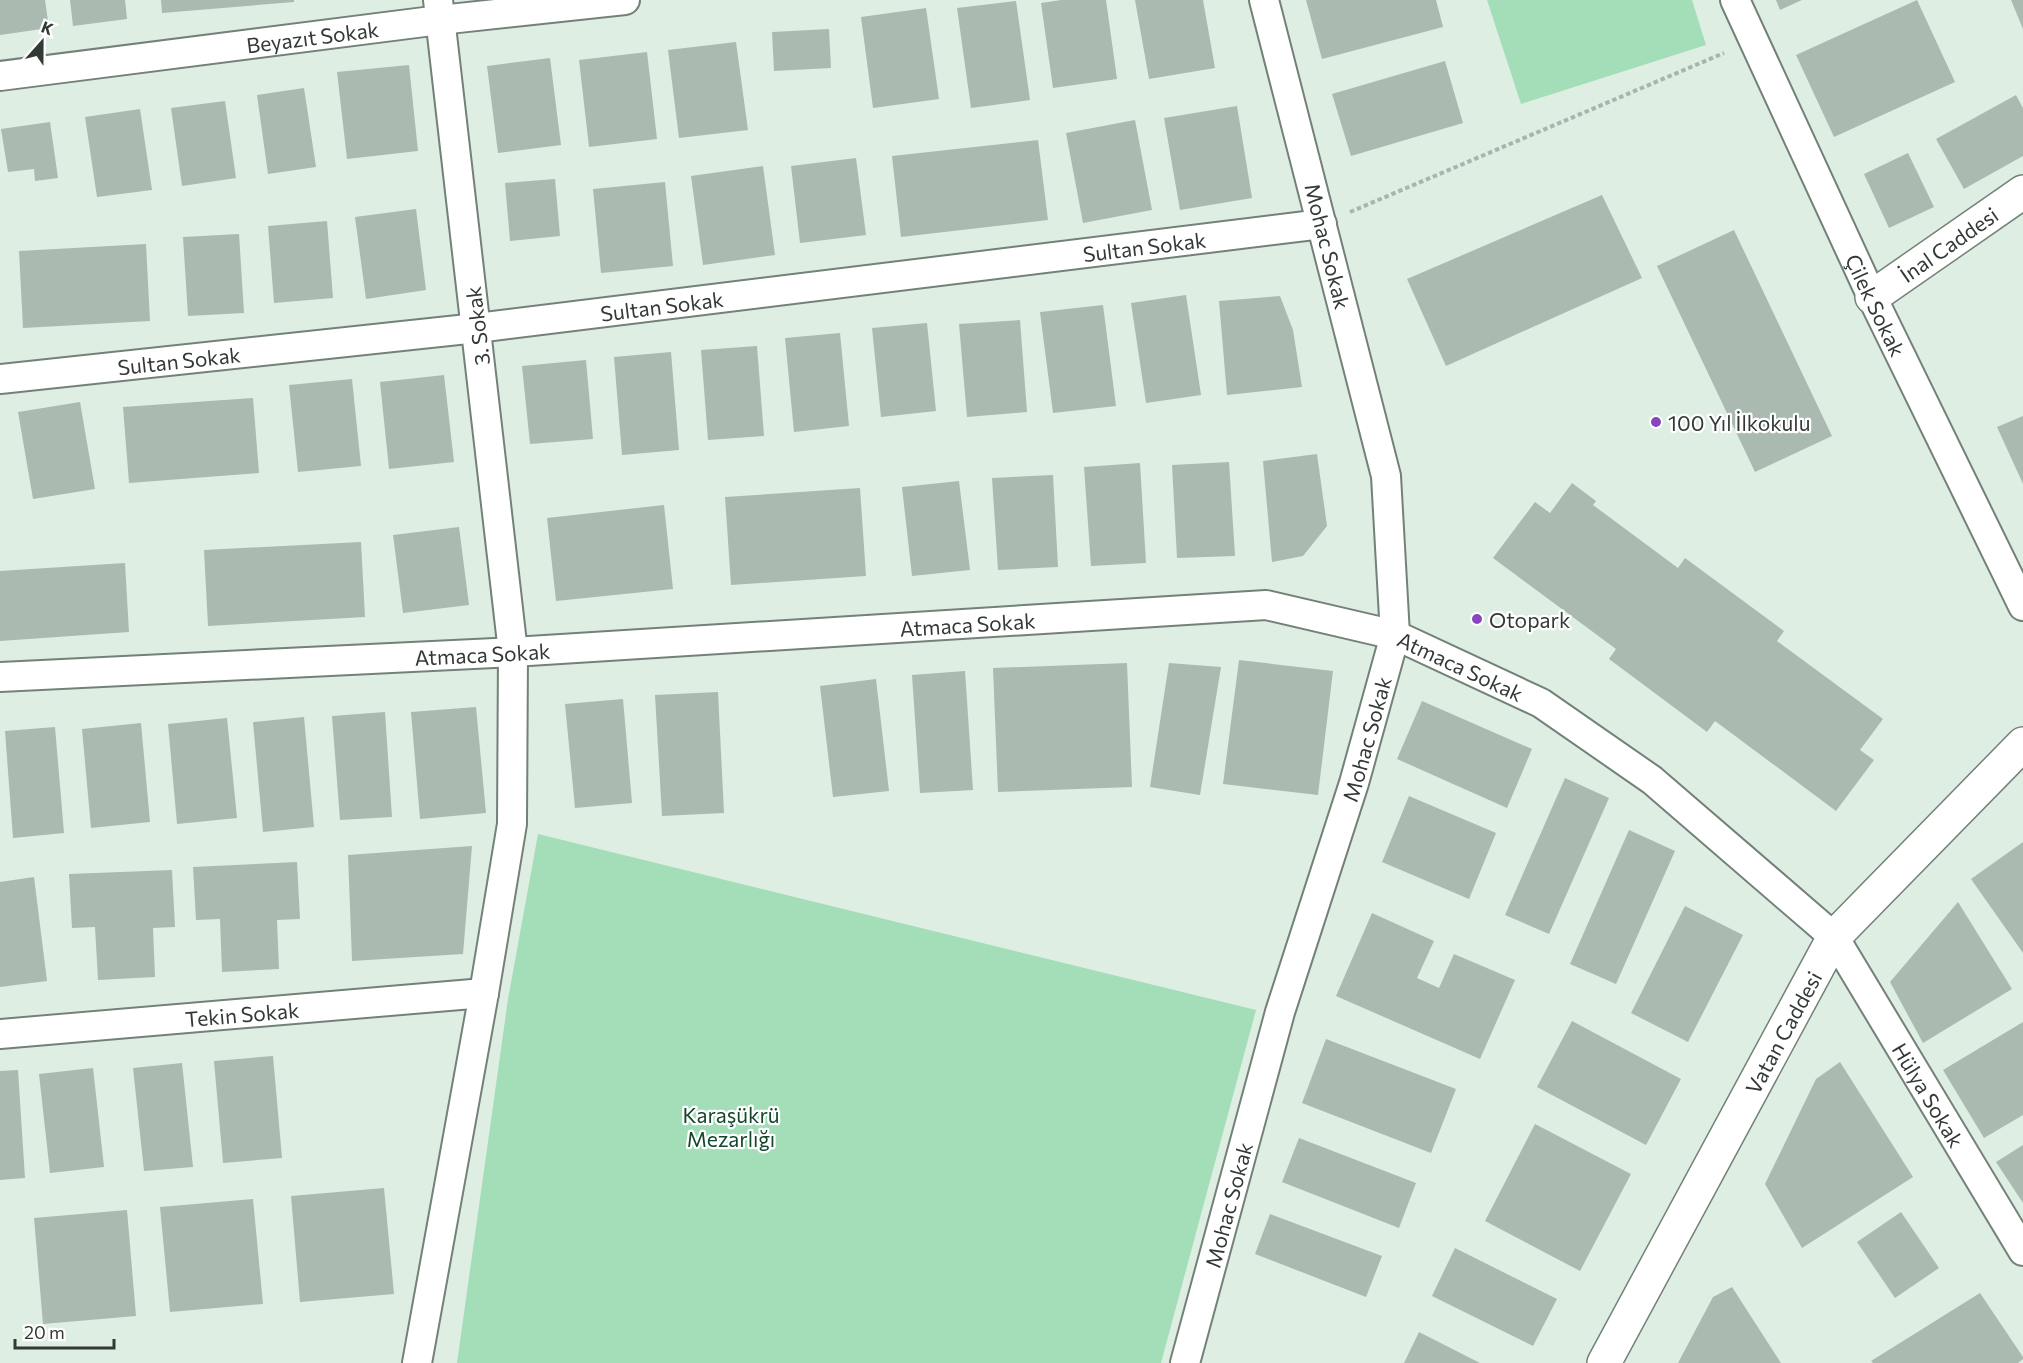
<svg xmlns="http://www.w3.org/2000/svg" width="2023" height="1363" font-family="Commissioner,sans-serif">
<rect width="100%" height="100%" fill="#deeee3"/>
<path fill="#a3deb9" d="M1487 0H1692L1706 45 1521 104Z
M538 834 1256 1010 1161 1363H457L508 999Z"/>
<path fill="#abbab0" d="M0 0H45L49 28 0 35Z
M70 0H125L127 19 73 26Z
M161 0H294V2L162 13Z
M1061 0H1106L1117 79 1053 88 1041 3Z
M1135 0H1203L1215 68 1149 79Z
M1306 0H1436L1443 27 1322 59Z
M1776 0H1802L1780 10Z
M1917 0 1955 82 1834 137 1796 55Z
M2011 0H2023V29Z
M1016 1 1030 100 971 108 957 8Z
M926 8 939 99 873 108 861 17Z
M829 29 831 68 774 71 772 32Z
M736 42 748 130 679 138 668 50Z
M647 52 657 139 589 147 579 60Z
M550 58 561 145 498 153 487 66Z
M1445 61 1463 123 1351 156 1332 94Z
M409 65 418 151 347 159 337 72Z
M304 88 316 167 268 174 257 95Z
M2016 95 2023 108V156L1964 189 1936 139Z
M225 101 236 178 182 186 171 108Z
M1237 106 1252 198 1180 210 1164 118Z
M140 109 152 190 97 197 85 117Z
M1135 120 1152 210 1083 223 1066 133Z
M50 122 58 178 35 181 34 169 8 172 1 129Z
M1038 140 1048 220 901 237 892 156Z
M1908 153 1934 207 1889 228 1864 174Z
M856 158 866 235 800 243 791 166Z
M763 166 775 255 703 265 691 176Z
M555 179 560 236 510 241 505 183Z
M665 182 673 266 601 273 593 189Z
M1602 195 1642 278 1446 366 1407 279Z
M416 209 426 290 366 299 355 217Z
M327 221 333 298 274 303 268 226Z
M1734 230 1832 436 1755 472 1657 266Z
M239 234 244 313 188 316 183 237Z
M146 244 150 321 23 328 19 251Z
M1186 295 1201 395 1146 403 1131 303Z
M1280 296 1293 330 1302 387 1227 395 1219 301Z
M1103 305 1116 406 1053 413 1040 312Z
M1020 320 1027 412 967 417 959 324Z
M927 323 936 411 881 417 872 328Z
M840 333 849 426 794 432 785 338Z
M757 346 764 436 708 440 701 350Z
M671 352 679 450 622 455 614 357Z
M586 360 593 439 530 444 522 366Z
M444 375 454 462 389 469 380 382Z
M352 379 361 466 298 472 289 385Z
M253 398 259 473 129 483 123 407Z
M80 402 95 489 33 499 18 412Z
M2023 416V484L1997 427Z
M1317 454 1327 526 1303 556 1272 562 1263 461Z
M1229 462 1235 556 1177 558 1172 465Z
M1140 463 1146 563 1091 566 1084 467Z
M1053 475 1058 567 998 570 992 478Z
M959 481 970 570 912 576 902 487Z
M1572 483 1596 501 1593 505 1678 568 1685 558 1784 631 1777 641 1883 719 1860 750 1874 760 1836 811 1715 721 1707 732 1609 659 1616 649 1493 558 1535 502 1550 513Z
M860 488 866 576 731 585 725 497Z
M664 505 673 589 556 601 547 518Z
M459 527 469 605 403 613 393 535Z
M361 542 365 617 208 626 204 550Z
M125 563 129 632 0 641V571Z
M1239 660 1333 671 1318 795 1223 784Z
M1127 663 1132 787 998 792 993 668Z
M1169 663 1221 667 1200 795 1150 787Z
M965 671 973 790 920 793 912 675Z
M876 679 889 791 833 797 820 686Z
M718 692 724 813 662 816 655 695Z
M623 699 632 803 575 808 565 704Z
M1422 701 1532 749 1507 808 1397 759Z
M476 707 486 813 420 819 411 712Z
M385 712 392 817 340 820 332 716Z
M304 717 314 827 263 832 253 722Z
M227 718 237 818 177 824 168 724Z
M141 723 150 822 91 828 82 729Z
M55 727 64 833 13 838 5 731Z
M1565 778 1609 798 1549 934 1505 915Z
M1409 796 1496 833 1469 899 1382 862Z
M1629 830 1675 851 1616 984 1570 964Z
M2023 842V953L1971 879Z
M472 846 463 954 352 961 348 855Z
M297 862 300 919 277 920 279 969 222 972 220 919 196 920 193 867Z
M172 870 175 927 153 928 155 977 98 980 95 927 72 928 69 874Z
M34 877 47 981 0 987V882Z
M1958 902 2012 989 1923 1043 1890 982Z
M1685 906 1743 935 1688 1042 1631 1013Z
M1372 913 1434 941 1417 978 1439 988 1454 954 1515 980 1480 1059 1336 996Z
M1572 1021 1681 1079 1646 1145 1537 1087Z
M2023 1022V1115L1984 1138 1943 1070Z
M1326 1039 1456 1089 1431 1153 1302 1103Z
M273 1056 282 1158 223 1163 214 1061Z
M1840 1062 1913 1177 1802 1248 1765 1184 1816 1079Z
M182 1063 193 1167 144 1171 133 1068Z
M93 1068 104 1167 50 1173 39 1074Z
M18 1070 25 1178 0 1180V1071Z
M1535 1124 1631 1174 1580 1271 1485 1221Z
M1299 1138 1416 1183 1399 1228 1282 1182Z
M2023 1145V1203L1996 1162Z
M384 1188 394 1294 300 1302 291 1196Z
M253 1199 263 1304 170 1312 160 1207Z
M127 1210 136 1316 43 1324 34 1218Z
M1901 1212 1939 1268 1895 1298 1857 1242Z
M1270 1214 1382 1256 1366 1297 1255 1254Z
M1455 1248 1557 1299 1533 1346 1432 1296Z
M1732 1287 1781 1363H1678L1713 1297Z
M1980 1293 2023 1357V1359L2018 1363H1873L1871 1361Z
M1419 1332 1480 1363H1404Z"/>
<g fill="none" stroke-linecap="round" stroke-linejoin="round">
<g stroke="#738178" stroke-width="32">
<g id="street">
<path id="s1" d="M1735 0 1872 297 2023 606"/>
<path id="s2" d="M0 76 440 20 625 0"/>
<path id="s3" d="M0 379 477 328 1322 224"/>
<path id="s4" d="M0 677 513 652 1266 605 1395 635 1541 703 1652 780 1834 937 2023 1251"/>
<path id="s5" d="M0 1034 484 993"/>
<path d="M417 1363 484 993 512 824 513 652 438 0"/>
<path id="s6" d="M1185 1363 1280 1012 1354 783 1395 635 1386 476 1264 0"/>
</g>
</g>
<g stroke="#738178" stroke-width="36">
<g id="secondary">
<path id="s7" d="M1872 297 2023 192"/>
<path id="s8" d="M1604 1363 1834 937 2023 744"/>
</g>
</g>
<path stroke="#a8b4ac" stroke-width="4" stroke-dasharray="4.5 3" stroke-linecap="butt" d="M1350 212 1724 53"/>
<use href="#street" stroke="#fff" stroke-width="28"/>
<use href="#secondary" stroke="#fff" stroke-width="33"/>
</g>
<g fill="#8746bb" stroke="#fff" stroke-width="2">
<circle cx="1656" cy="422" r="6"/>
<circle cx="1477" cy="619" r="6"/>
</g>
<g text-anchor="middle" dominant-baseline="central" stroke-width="4.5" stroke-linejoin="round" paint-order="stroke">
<g font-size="21" fill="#333935" stroke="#fff">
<text stroke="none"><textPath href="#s2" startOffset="315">Beyazıt Sokak</textPath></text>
<text stroke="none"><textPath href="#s7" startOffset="93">İnal Caddesi</textPath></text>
<text stroke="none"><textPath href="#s3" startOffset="1152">Sultan Sokak</textPath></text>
<text transform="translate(1328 246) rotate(76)">Mohac Sokak</text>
<text stroke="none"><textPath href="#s1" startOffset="336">Çilek Sokak</textPath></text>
<text stroke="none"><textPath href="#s3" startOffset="666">Sultan Sokak</textPath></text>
<text transform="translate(477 326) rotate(-97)">3. Sokak</text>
<text stroke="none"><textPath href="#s3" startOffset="180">Sultan Sokak</textPath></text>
<text stroke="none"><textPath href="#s4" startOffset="969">Atmaca Sokak</textPath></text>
<text stroke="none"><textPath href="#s4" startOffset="483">Atmaca Sokak</textPath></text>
<text stroke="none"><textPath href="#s4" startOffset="1473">Atmaca Sokak</textPath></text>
<text stroke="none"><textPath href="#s6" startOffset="650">Mohac Sokak</textPath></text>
<text stroke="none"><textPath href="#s5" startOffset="243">Tekin Sokak</textPath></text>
<text stroke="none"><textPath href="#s8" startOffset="376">Vatan Caddesi</textPath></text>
<text stroke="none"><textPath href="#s4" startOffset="2121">Hülya Sokak</textPath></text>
<text stroke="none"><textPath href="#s6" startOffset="164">Mohac Sokak</textPath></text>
</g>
<g font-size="21" fill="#333935" stroke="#fff" text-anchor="start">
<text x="1668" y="422">100 Yıl İlkokulu</text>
<text x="1489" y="619">Otopark</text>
</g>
<g font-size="21" fill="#13472c" stroke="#fff">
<text x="731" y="1114">Karaşükrü<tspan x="731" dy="24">Mezarlığı</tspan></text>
</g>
</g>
<g transform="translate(42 42) rotate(21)" stroke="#ffffff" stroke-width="4.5" paint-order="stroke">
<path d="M0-4.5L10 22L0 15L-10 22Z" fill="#333935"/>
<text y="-9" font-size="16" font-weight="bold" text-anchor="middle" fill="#333935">K</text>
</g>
<path d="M15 1339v9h99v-9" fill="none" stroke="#333935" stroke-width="3"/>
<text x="24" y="1339" font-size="18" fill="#333935" stroke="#ffffff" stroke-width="4.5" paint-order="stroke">20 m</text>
</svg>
